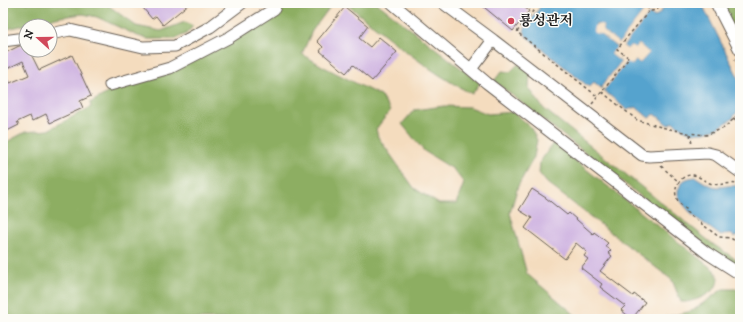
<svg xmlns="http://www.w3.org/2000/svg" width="743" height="322" font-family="'IM FELL DW Pica','Noto Serif KR',serif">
<rect width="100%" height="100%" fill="#fdfcf7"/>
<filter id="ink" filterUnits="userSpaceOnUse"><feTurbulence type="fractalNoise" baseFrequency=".025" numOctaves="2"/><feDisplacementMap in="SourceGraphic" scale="8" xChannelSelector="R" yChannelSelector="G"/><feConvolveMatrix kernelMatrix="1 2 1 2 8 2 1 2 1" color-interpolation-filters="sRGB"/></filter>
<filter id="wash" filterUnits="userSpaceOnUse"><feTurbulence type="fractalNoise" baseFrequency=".012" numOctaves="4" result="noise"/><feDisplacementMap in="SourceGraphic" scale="16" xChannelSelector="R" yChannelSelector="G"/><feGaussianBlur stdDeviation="0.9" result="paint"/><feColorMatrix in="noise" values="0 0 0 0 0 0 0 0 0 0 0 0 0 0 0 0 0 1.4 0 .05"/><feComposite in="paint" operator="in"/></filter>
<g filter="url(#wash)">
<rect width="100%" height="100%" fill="#f4dcbe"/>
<path fill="#8dae62" stroke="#54653f" d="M3 3H105L136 26 161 31 185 22 193 26 186 34 174 39H148L138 36 97 17 83 14 60 17 3 30Z
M287 3H333L312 31 302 54 324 67 381 96 390 111 376 129 378 137 414 188 439 204H456L464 183 453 169 424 151 402 124 414 110 444 106 470 107 488 114 513 112 530 126 537 140 534 157 518 186 510 213 527 274 580 319H3V144L25 132 48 130 91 107 90 103 109 92 168 73 274 15Z
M345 3H377L480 83 472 94C425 70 386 35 345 3Z
M719 3H740V42Z
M518 64 530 72 529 88 543 108 714 245 740 262V269L708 249 494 81 502 71 510 72Z
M553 143 715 271 719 279C718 282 716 286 715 288 708 296 691 303 681 302L672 280 547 183 539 173 540 162Z
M723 289H740V319H658L692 311Z"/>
<path fill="#54a3ce" stroke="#386075" d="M535 3H633L644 11 619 43 602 30 603 26 596 24 594 31 600 34 617 47 611 54 621 62 601 87 604 90 628 61 632 65 636 60 640 63 649 53 639 44 635 48 631 45 627 49 623 46 649 14 655 17 661 12 666 3H700L702 4 740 81V108L732 119 718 128 705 132 692 133 683 129 673 122 668 125 655 114 649 118 636 107 627 110 594 82 589 87 526 36 524 30 540 7Z
M696 177C702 181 709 186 717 187 726 187 730 184 740 187V235H737L734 237 730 233 721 236 691 214C686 205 673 198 680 186 683 179 688 178 696 177Z"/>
<path fill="#f4dcbe" d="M644 11 646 12 619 45 601 32V27H596L597 32H601L618 46V48L614 54 623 62 604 88 626 60H628L631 62 636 58 640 60 646 53 639 47 636 50 631 47 627 51 621 46 647 13 649 14 623 46 627 49 631 45 635 48 639 44 649 53 640 63 636 60 632 65 627 62 604 90 601 88 621 62 611 54 617 47 600 34 595 33 594 31V26L600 24 603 26 602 30 619 43Z"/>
<g id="blocks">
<path fill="#cdb1e0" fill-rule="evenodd" d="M139 3H190L163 25 156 16 152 19Z
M479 3H519L529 11 513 31Z
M345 7 368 26 359 38 370 47 379 37 397 52 372 81 353 65 346 73 320 51 323 47 317 41Z
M26 45V50H29L39 70 72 55 91 96 80 101 83 108 50 123 46 114 32 121 30 116 17 122 19 125 3 133V54L19 46ZM23 61 29 75 10 83 4 70Z
M532 189 546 198 567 215 569 213 593 234 594 232 608 243 605 246 611 250 608 253 612 256 600 271 633 296 634 294 645 302 632 319 621 310 625 306 600 287 602 284 581 268 588 259 584 256 587 252 576 243 565 259 525 228 532 218 519 210Z"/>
</g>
</g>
<g filter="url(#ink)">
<use href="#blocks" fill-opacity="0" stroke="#685f55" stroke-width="1"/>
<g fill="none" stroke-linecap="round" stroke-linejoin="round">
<g stroke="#685f55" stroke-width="13">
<path id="minor" d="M392 3 487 83 707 253 740 274
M443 3 493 40 471 69
M716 3 740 50
M50 34 70 30 143 47 175 46 210 27 242 3
M493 40 642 155 649 156 708 153 716 155 740 172
M3 41 26 38
M110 85 170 68 230 37 274 9 276 3"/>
</g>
<path stroke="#685f55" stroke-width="1.5" stroke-dasharray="3 3" stroke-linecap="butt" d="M523 3 533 11 517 32 598 97
M642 3 651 11 657 10 663 3
M735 59 740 70
M602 92 637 120 661 127 688 133 706 135 724 128 740 113
M592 104 629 58 617 49 650 10
M733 119 740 123
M690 134 692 144
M661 166 679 182
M734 240 730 238 719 237 686 212 687 210C684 207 678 203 677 199 672 188 681 174 693 175 700 176 706 183 713 184 723 186 729 181 740 185"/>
<use href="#minor" stroke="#fff" stroke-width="11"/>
</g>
</g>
<circle fill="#d1495b" stroke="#fdfcf7" stroke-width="1.5" cx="511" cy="21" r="4"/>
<g text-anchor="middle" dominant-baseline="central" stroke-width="3" stroke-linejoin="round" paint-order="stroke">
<g font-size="14" font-weight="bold" fill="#1c1c1c" stroke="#fdfcf7" text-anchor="start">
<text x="519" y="21">룡성관저</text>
</g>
</g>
<rect width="743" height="322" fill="none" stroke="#fdfcf7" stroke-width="16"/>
<g transform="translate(38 38) rotate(291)"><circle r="19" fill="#fdfcf7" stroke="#a3a29f"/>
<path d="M0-3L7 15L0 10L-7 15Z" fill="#d1495b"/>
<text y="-6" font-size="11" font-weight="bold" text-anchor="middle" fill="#1c1c1c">N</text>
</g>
</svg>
